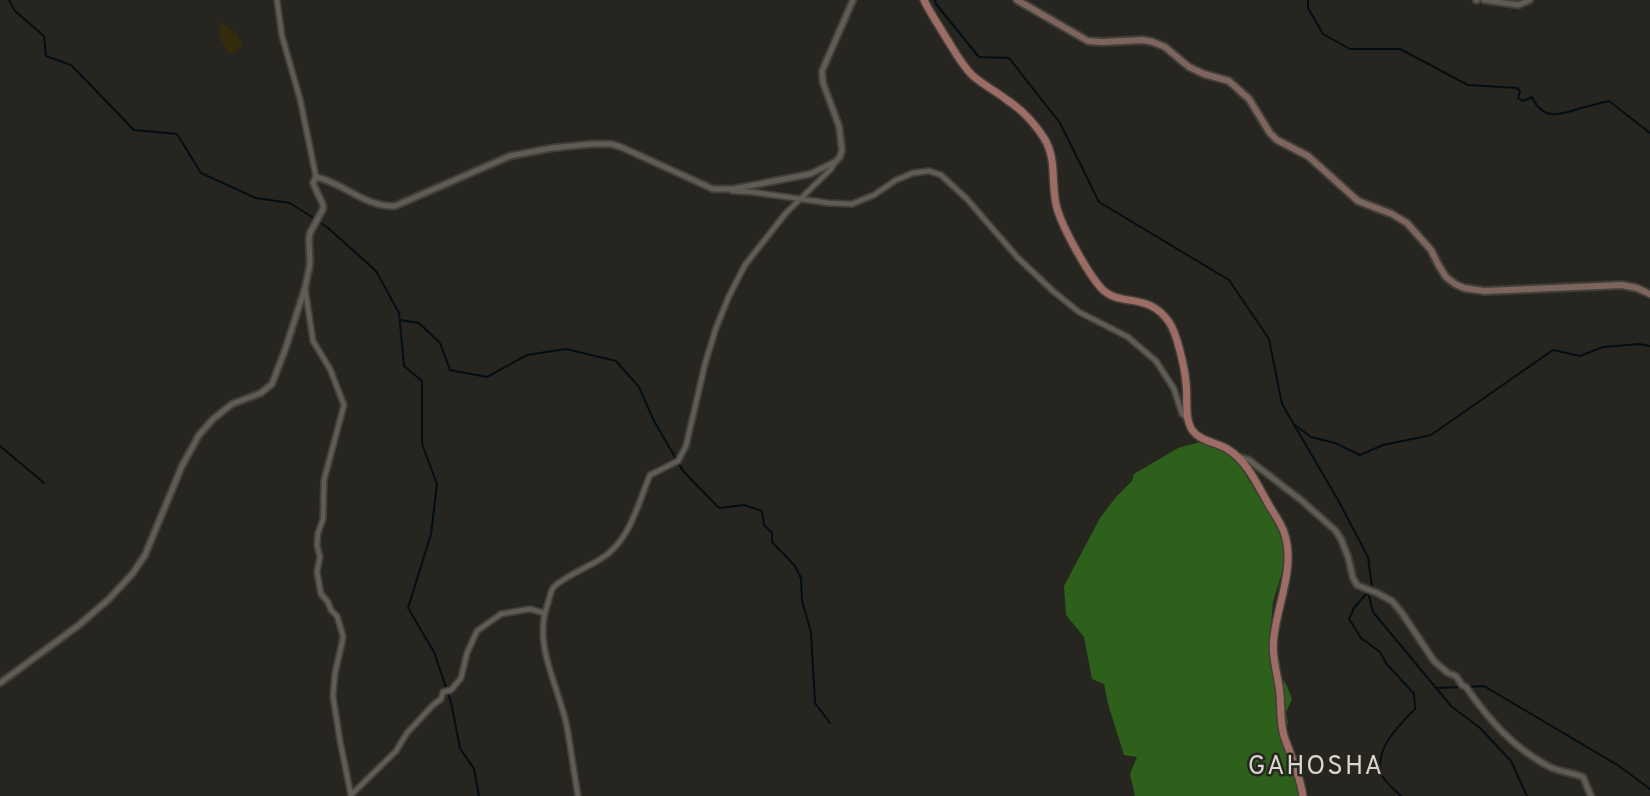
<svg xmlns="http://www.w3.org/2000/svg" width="1650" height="796" font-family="Overpass,sans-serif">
<rect width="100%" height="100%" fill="#27251f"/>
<path fill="#2d601a" d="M1200 442 1223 449 1236 459 1277 526 1283 544 1284 566 1273 602 1269 644 1271 661 1287 686 1292 699 1286 712 1288 724 1279 733 1299 777 1301 796H1135L1130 774 1137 757 1124 755 1108 704 1104 684 1092 679 1084 637 1066 615 1064 586 1100 518 1116 497 1132 481 1134 474 1178 448Z"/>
<path fill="#342c0b" d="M220 22 236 33 243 47 229 54 219 36Z"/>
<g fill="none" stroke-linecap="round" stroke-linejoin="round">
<path stroke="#030e14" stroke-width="2" d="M9 0 15 11 44 36 46 56 71 65 134 130 177 134 201 173 256 198 290 203 315 219
M935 0 936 4 979 57 1009 58 1060 123 1099 202 1229 280 1269 339 1282 404 1338 500 1368 557 1372 587
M1308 0V8L1323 34 1350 49H1400L1468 85 1517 88 1520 91 1518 98 1523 101 1532 97C1543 121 1560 115 1581 108 1590 106 1599 103 1609 101L1650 133
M319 222 327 227 376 271 399 313 404 366 422 381V444L437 484 431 534 408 608 434 652 451 702 460 748 474 769 479 796
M400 320 419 323 440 343 450 370 487 377 527 355 566 349 616 361 639 387 653 419 676 459
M1295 425 1311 437 1335 443 1360 455 1383 445 1431 435 1553 350 1580 356 1603 347 1639 344 1650 346
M0 446 44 483
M679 464 683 471 719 508 744 505 762 511 764 525 772 533V542L795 566 801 578 802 601 811 632 815 703 830 723
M1368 592 1373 612 1436 688 1462 687
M1367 593 1354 608 1349 619 1361 638 1380 652 1386 663 1414 694 1415 709C1399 725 1373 750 1382 775 1385 783 1395 790 1401 796
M1467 687 1484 686 1619 766 1650 789
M1437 689 1451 706 1480 728 1511 761 1527 796"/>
<g stroke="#413f3a" stroke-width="8">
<path id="minor" d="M277 0 282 36 300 99 316 177
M732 191 752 192 829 203 852 204 874 195 896 180 913 173 929 171 941 175 967 199 1018 258 1053 291 1079 312 1128 337 1156 361 1174 389 1182 414 1187 418
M305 288 313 341 330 369 344 405 324 480 323 519 318 533 317 545 320 557 317 572 321 594 328 602 331 610 337 616 343 636 342 643 335 673 333 696 340 741 351 795
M351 795 396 751 407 733 433 705 441 699 443 692 451 690 461 678 467 653 477 631 501 614 530 609 544 613
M578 796C574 773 571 750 567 727 559 686 532 645 548 603 549 599 551 591 553 588 561 578 588 567 599 560 630 542 637 506 650 475L678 461 686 446 705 364 716 328 729 296 745 265 786 213 831 169 835 162"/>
</g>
<g stroke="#413f3a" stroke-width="9">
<path id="tertiary" d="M1476 0H1477
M1484 0 1518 5 1530 0
M1240 457 1249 460 1301 500 1335 530 1341 539 1348 557 1353 578 1357 585 1377 593 1392 601 1402 613 1434 661 1448 673 1456 676 1462 685 1466 687C1489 720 1515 750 1552 768 1562 772 1573 773 1583 777L1591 796
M0 683 79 625 109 599 133 573 145 555 182 466 199 435 213 419 232 404 261 393 272 384 285 350 305 288 310 264 309 239 310 233 323 209V205L313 183 316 177C344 183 364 207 395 206L510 156 552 148 592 144H611L621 147 713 189H733L810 174 835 162 840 157 842 150 839 126 823 83 822 71 853 0"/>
</g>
<g stroke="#413f3a" stroke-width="10">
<path id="secondary" d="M1017 0 1088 41 1102 42 1143 40 1153 42 1165 47 1189 67 1204 74 1229 81 1249 99 1270 133 1277 140 1308 156 1358 201 1392 214 1407 223 1431 250 1439 266 1446 277 1455 284 1464 288 1484 291 1622 285 1637 288 1650 294"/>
</g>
<g stroke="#413f3a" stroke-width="10">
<path id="primary" d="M924 0C930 13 938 24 945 36 954 50 961 64 972 75 983 85 996 91 1007 100 1021 109 1035 124 1044 138 1057 159 1051 181 1056 204 1060 224 1087 272 1101 288 1119 308 1148 291 1169 322 1177 333 1185 369 1186 383 1188 397 1184 417 1192 430 1201 442 1217 442 1229 450 1247 461 1258 486 1269 505 1274 514 1281 523 1284 532 1296 566 1278 602 1274 636 1271 656 1278 674 1280 694 1281 708 1280 721 1284 736 1291 756 1300 775 1303 796"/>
</g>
<use href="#minor" stroke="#5e5c54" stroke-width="4.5"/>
<use href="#tertiary" stroke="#5e5c54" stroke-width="5"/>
<use href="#secondary" stroke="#7d645d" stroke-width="6"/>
<use href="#primary" stroke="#9c6c65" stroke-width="7"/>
</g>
<g text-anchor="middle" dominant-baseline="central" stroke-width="5" stroke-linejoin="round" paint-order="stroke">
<g font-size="26" letter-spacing="2" fill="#d9d6ce" stroke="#27251f">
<text x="1316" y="767">GAHOSHA</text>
</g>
</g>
</svg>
